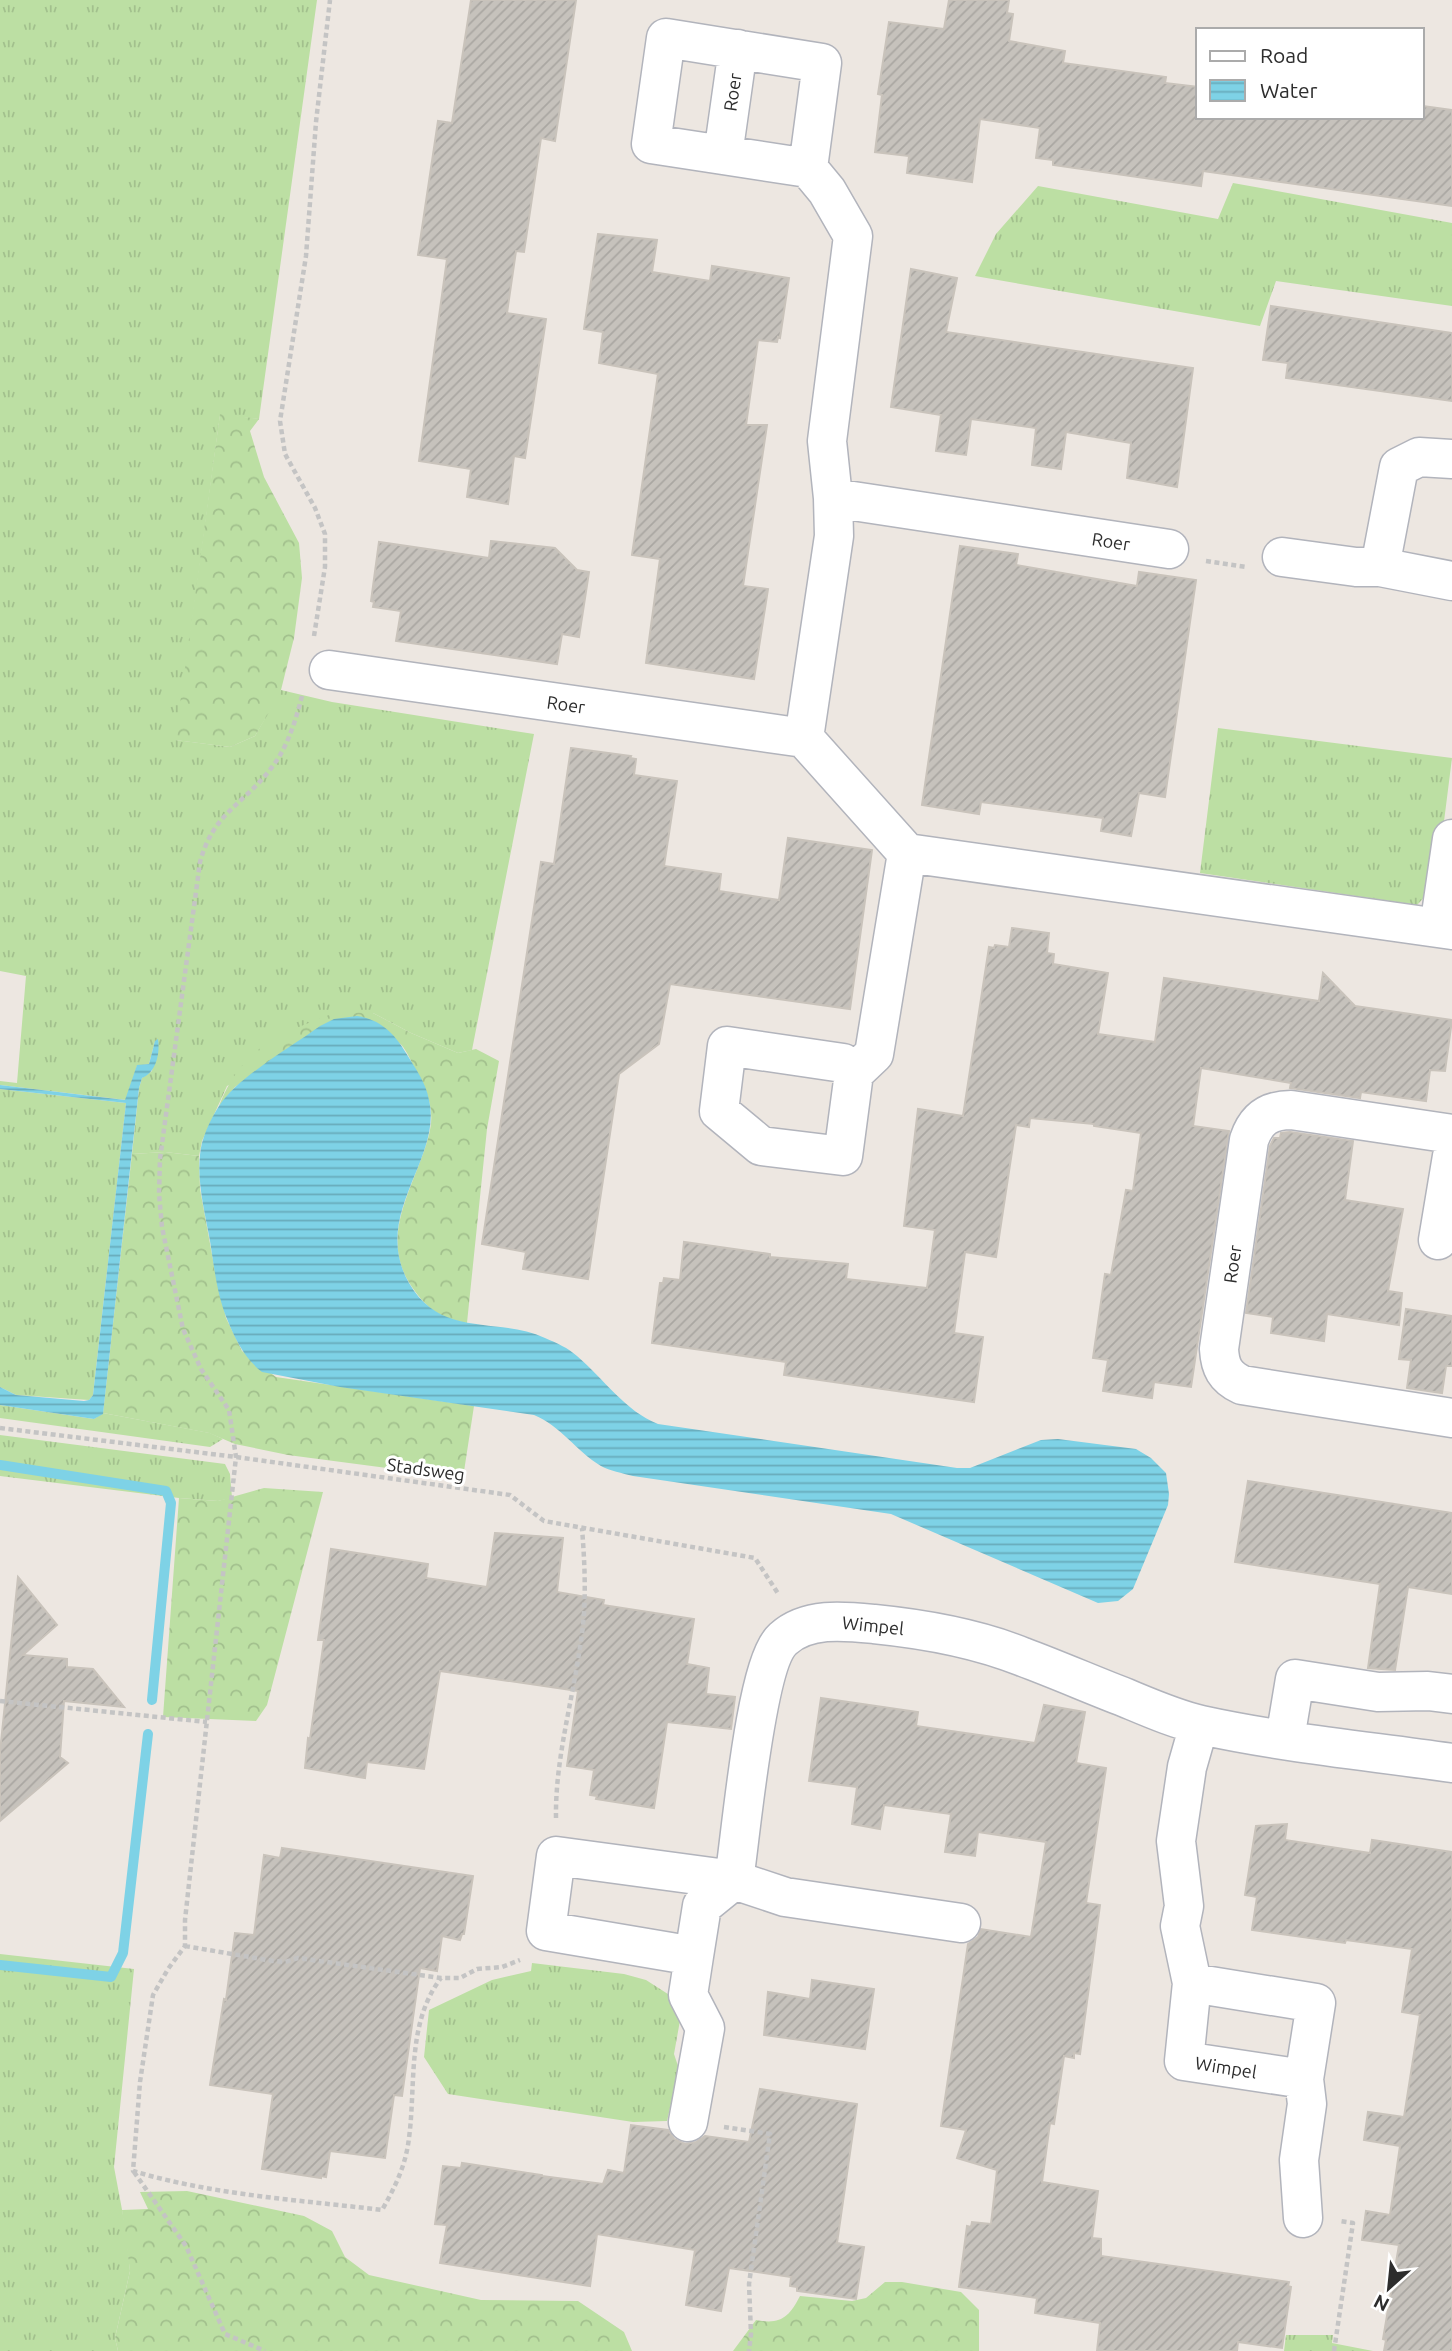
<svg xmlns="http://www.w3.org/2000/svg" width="1452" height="2351" font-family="Ubuntu,sans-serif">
<defs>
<pattern id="grass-tufts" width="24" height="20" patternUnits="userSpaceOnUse" patternTransform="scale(1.75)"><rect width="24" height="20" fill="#bcdfa3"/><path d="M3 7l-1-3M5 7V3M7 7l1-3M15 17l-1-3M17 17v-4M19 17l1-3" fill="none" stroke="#a2c08d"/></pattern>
<pattern id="forest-crowns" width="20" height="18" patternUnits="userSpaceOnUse" patternTransform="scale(1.75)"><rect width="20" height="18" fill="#bcdfa3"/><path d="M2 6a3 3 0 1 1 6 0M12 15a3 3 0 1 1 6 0" fill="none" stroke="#a2c08d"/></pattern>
<pattern id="water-rules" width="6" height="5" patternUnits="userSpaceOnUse" patternTransform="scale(1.75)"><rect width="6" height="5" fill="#7ed2e6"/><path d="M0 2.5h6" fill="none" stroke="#68abbb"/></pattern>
<pattern id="building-hatch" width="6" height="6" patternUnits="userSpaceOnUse" patternTransform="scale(1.75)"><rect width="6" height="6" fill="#c6c2bc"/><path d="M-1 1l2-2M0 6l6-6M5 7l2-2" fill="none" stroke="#aaa7a2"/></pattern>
</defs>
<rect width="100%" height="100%" fill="#ede7e1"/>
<path fill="url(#grass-tufts)" d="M0 0H317L259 419 220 415 176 740 230 747 255 736 281 690 332 702 534 734 472 1050 458 1053 411 1033 373 1013 227 1086 202 1141 199 1156 165 1152 132 1154 139 1088 142 1078 152 1071 155 1041 149 1064 137 1066 126 1100 0 1085V1081L17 1083 26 976 0 971Z
M1233 183 1452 223V306L1276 281 1260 326 975 276 996 234 1038 186 1218 219Z
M1218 728 1452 758 1436 885 1417 905 1200 873Z
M0 1089 126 1103 93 1395 89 1400 16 1395 0 1387Z
M0 1405 94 1419 103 1413 210 1433 223 1439 210 1447 0 1418Z
M0 1435 225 1464 230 1474 232 1498 218 1501 179 1498 0 1476Z
M0 1954 134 1969 114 2167 126 2231 130 2271 115 2338 118 2351H0Z
M532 1963 624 1974 646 1980 671 1996 681 2015 674 2054 679 2069 667 2121 633 2122 448 2094 424 2057 429 2010 492 1980 531 1971Z
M1286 2335H1333L1332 2343 1373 2351H1284Z"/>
<path fill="url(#forest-crowns)" d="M220 414 259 419 250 431 264 477 299 543 302 578 294 638 280 694 255 736 230 747 175 740Z
M337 1012 373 1013 411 1033 458 1053 476 1049 499 1061 487 1129 467 1323C440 1318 428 1310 412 1287 375 1234 419 1182 430 1130 435 1107 425 1085 413 1065 410 1059 405 1047 399 1043 391 1036 347 1024 334 1019L320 1026 235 1087 219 1106C243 1045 280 1034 337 1012Z
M165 1152 199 1156 200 1189 215 1271 226 1318 242 1351 276 1377 474 1406 463 1478 288 1455 235 1444 209 1433 103 1413 132 1154Z
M264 1488 323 1492 267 1705 256 1721 163 1717 179 1498 218 1501Z
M187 2191 304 2216 332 2231 345 2257 369 2275 481 2300 578 2301 624 2332 632 2351H118L115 2338 130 2271 122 2210 148 2209 140 2192Z
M885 2282H902L961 2292 979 2310V2351H733L756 2320C781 2325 789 2317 800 2296L852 2301 866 2298Z"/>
<path fill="url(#water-rules)" d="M357 1016C380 1019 395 1034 406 1053 415 1068 426 1082 429 1100 443 1159 370 1215 409 1283 441 1339 496 1316 545 1338 557 1343 568 1348 577 1356 604 1379 625 1411 658 1424L957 1468H970L1041 1440 1058 1439 1136 1449 1151 1458 1166 1473 1169 1494 1168 1505 1133 1589 1118 1601 1098 1603 891 1514 633 1476C622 1473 610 1471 601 1466 576 1451 561 1426 534 1415L340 1387 262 1372C245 1359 235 1339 227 1319 217 1295 214 1266 210 1241 205 1213 197 1184 200 1155 201 1139 210 1120 219 1106 239 1076 290 1048 320 1026L334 1019Z
M158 1039C160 1052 157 1072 142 1078L139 1088 103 1414 94 1419 0 1405V1387L16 1395 84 1401 89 1400 93 1395 126 1103 0 1089V1085L125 1100 137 1065 149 1064 155 1041Z"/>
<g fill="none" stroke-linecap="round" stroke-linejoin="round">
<path stroke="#7ed2e6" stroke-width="10" d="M0 1465 166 1491 171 1503 152 1700
M0 1965 111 1977 123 1953 148 1734"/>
</g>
<path fill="url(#building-hatch)" stroke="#c9c3bb" stroke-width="2" d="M471 0H576L555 141 541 138 524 252 516 251 507 313 546 319 525 458 514 456 508 504 467 497 471 469 419 461 447 259 418 255 438 121 452 123Z
M949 0H1009L1007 13 1013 14 1009 41 1065 51 1063 63 1166 77 1165 83 1198 87V117H1422V106L1452 110V206L1203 171 1201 186 1053 165V160L1036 158 1040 128 980 119 972 182 907 173 909 156 875 152 882 95 878 94 889 22 944 29Z
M598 234 657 240 652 272 710 281 712 266 789 278 780 338 778 337 777 342 758 340 746 425H767L743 586 768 589 754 679 646 663 660 559 632 555 658 374 599 363 603 332 584 329Z
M911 269 957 278 946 332 1193 368 1177 487 1127 478 1131 443 1066 432 1061 469 1032 465 1036 428 971 419 966 455 936 451 941 415 891 407Z
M1271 306 1452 333V401L1286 378 1288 363 1263 360Z
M491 541 555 548 577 570 589 572 579 637 562 634 557 664 396 641 401 611 373 607 374 602 371 601 379 542 489 558Z
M960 546 1018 554 1016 565 1137 586 1139 572 1196 580 1165 797 1139 793 1131 836 1101 831 1103 818 981 802 979 814 922 805Z
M571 748 631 756 630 758 636 759 634 775 677 781 664 866 721 874 719 891 779 900 788 838 872 850 850 1009 670 984 659 1044 619 1074 588 1279 523 1269 526 1252 482 1244 541 862 554 864Z
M1012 928 1049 933 1047 953 1054 954 1053 964 1108 973 1098 1034 1155 1042 1164 978 1319 1001 1323 973 1355 1006 1452 1020 1445 1071 1430 1070 1426 1101 1361 1092 1360 1098 1290 1088 1291 1083 1201 1068 1193 1126 1229 1131 1191 1387 1154 1382 1152 1398 1103 1391 1108 1360 1093 1358 1105 1274 1111 1275 1126 1190 1133 1191 1141 1133 1094 1126V1124L1030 1118 1029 1127 1016 1125 996 1257 965 1252 954 1333 983 1337 974 1402 784 1375 786 1362 652 1343 660 1283H663L664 1278 680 1280 684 1242 770 1254V1257L848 1264 846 1279 927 1288 935 1230 904 1226 918 1109 963 1116 989 947 994 948 995 945 1009 947Z
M1290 1132 1353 1141 1345 1200 1403 1209 1388 1291 1402 1293 1399 1325 1327 1314 1324 1341 1271 1333 1273 1317 1246 1313 1270 1146 1274 1138H1280L1281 1133Z
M1406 1309 1452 1316V1366H1446L1442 1393 1407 1388 1411 1360 1399 1359Z
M1248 1481 1452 1513V1594L1408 1587 1395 1670 1368 1668 1380 1584 1235 1562Z
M495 1533 563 1538 557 1592 604 1600 603 1605 694 1619 687 1664 709 1668 706 1694 735 1697 731 1729 667 1722 654 1808 596 1799 597 1796 590 1795 594 1770 567 1766 578 1691 440 1671 424 1769 367 1762 365 1778 305 1768 308 1738 310 1739 324 1640H318L331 1549 428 1564 426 1578 487 1587Z
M18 1577 57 1625 23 1655 67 1659V1667L93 1669 124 1707 64 1701 60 1757 68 1763 0 1821V1752Z
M821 1698 918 1712 916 1726 1035 1743 1044 1705 1085 1712 1076 1763 1106 1768 1086 1903 1100 1905 1080 2054 1074 2053V2058L1064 2056 1054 2124 1050 2123 1042 2182 1098 2191 1092 2238 1101 2239V2256L1289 2282 1288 2286 1291 2287 1282 2348 1238 2342 1237 2351H1097L1100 2323 1035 2313 1037 2298 959 2287 967 2226 971 2227 972 2222 991 2224 997 2170 957 2158 966 2130 941 2126 968 1944 978 1937 981 1929 1031 1937 1046 1842 978 1832 975 1856 945 1852 951 1814 884 1805 880 1829 852 1824 857 1787 809 1781Z
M1287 1824 1285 1840 1370 1853 1372 1840 1452 1852V2351H1384L1386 2340 1383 2339 1399 2245 1362 2240 1366 2211 1390 2215 1400 2146 1364 2140 1368 2112 1404 2117 1420 2015 1402 2012 1412 1949 1346 1940 1345 1943 1252 1930 1257 1897 1245 1895 1256 1826Z
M282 1848 473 1876 464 1934H462L460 1940 442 1936 437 1971 420 1968 402 2096 394 2095 385 2158 330 2151 326 2177 321 2176V2178L262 2169 273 2094 210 2085 224 1999 226 2000 235 1933 254 1935 264 1855 280 1858Z
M812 1980 874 1989 865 2049 764 2035 768 1992 810 1999Z
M760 2089 857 2104 837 2243 864 2247 856 2299 797 2291V2287L790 2286 791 2277 729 2268 721 2311 686 2305 695 2250 597 2234 590 2286 440 2263 447 2225 435 2224 443 2166 461 2168 462 2163 542 2175V2176L603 2184 608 2170 624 2173 631 2125 668 2130 674 2139 685 2144 696 2142 705 2136 749 2142Z"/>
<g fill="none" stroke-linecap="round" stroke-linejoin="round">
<g stroke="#b2b4bc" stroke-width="41">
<path id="minor" d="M738 49 723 155 808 168
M723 155 651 144 666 38 822 63 808 168 827 191 853 236 827 441 833 498 834 536 804 738 907 853 1452 930
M833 498 1169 549
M1282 557 1356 567H1380L1452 581
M1380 567 1399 467 1419 457 1452 459
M329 670 804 738
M1439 928 1452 839
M854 1073 843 1063 727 1046 719 1111 761 1146 843 1156 854 1073 874 1054 907 853
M1452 1134 1291 1110C1269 1110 1256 1119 1249 1140L1219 1349C1220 1367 1225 1377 1242 1385L1452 1418
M1438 1240 1452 1156
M1199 1725 1187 1767 1176 1841 1184 1906 1180 1926 1192 1983 1184 2061 1304 2079
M1285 1739 1295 1679 1378 1692 1428 1691 1452 1694
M961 1923 785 1897 734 1880 556 1856 546 1931 694 1956 702 1906 734 1880C741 1836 755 1664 783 1639 807 1617 844 1621 874 1624 924 1629 976 1638 1023 1657 1058 1670 1092 1685 1126 1698 1150 1708 1175 1719 1201 1725 1283 1743 1369 1751 1452 1763
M1192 1983 1316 2003 1304 2079 1307 2104 1299 2160 1303 2218
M688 2122 705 2028 688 1995 694 1956"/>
</g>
<path stroke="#c4c4c4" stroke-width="4.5" stroke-dasharray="5 3.5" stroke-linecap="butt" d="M1206 561 1246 567
M314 636 325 567V534L315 508 285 454 280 421 306 256 316 122 330 0
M302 696C295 723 287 749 269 771 241 806 213 814 200 862L160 1159 159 1194 162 1227 183 1329 201 1369 229 1410 236 1457 185 1920V1946L168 1969 153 1995 140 2082 133 2171C213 2195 300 2200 382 2210 394 2189 404 2169 408 2145 417 2089 405 2025 441 1978
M0 1428 236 1457 510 1495 544 1521 755 1558 779 1595
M0 1701 207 1722
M556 1818C555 1761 572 1703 580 1647 587 1607 585 1567 582 1528
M185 1946 273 1961 285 1962 298 1958 441 1978H460L477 1969 502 1967 520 1960
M724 2127 770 2134 749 2284 751 2334 749 2351
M134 2172 186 2246 225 2334 265 2351
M1334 2351 1353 2223 1340 2221"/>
<use href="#minor" stroke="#fff" stroke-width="38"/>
</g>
<g text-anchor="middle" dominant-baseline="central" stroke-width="6" stroke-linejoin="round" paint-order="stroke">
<g font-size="18" fill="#2d2d2d" stroke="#fff">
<text transform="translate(732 92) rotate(-82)">Roer</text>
<text transform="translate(1111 541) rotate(9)">Roer</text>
<text transform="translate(566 704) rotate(8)">Roer</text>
<text transform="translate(1232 1264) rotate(-82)">Roer</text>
<text transform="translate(426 1469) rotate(8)">Stadsweg</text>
<text transform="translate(873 1625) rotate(6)">Wimpel</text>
<text transform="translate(1226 2067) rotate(9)">Wimpel</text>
</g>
</g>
<rect x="1196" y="28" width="228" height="91" fill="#ffffff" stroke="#ababab" stroke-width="2"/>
<rect x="1210" y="51" width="35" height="10" fill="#ffffff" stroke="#ababab" stroke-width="2"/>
<text x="1260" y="63" font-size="21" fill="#2d2d2d">Road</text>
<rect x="1210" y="80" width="35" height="21" fill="url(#water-rules)" stroke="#ababab" stroke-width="2"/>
<text x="1260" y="98" font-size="21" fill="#2d2d2d">Water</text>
<g transform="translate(1389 2288) rotate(207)" stroke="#ffffff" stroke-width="5" paint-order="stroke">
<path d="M0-5L12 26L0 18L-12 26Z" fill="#2d2d2d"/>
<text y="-10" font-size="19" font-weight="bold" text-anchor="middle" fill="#2d2d2d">N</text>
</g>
</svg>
